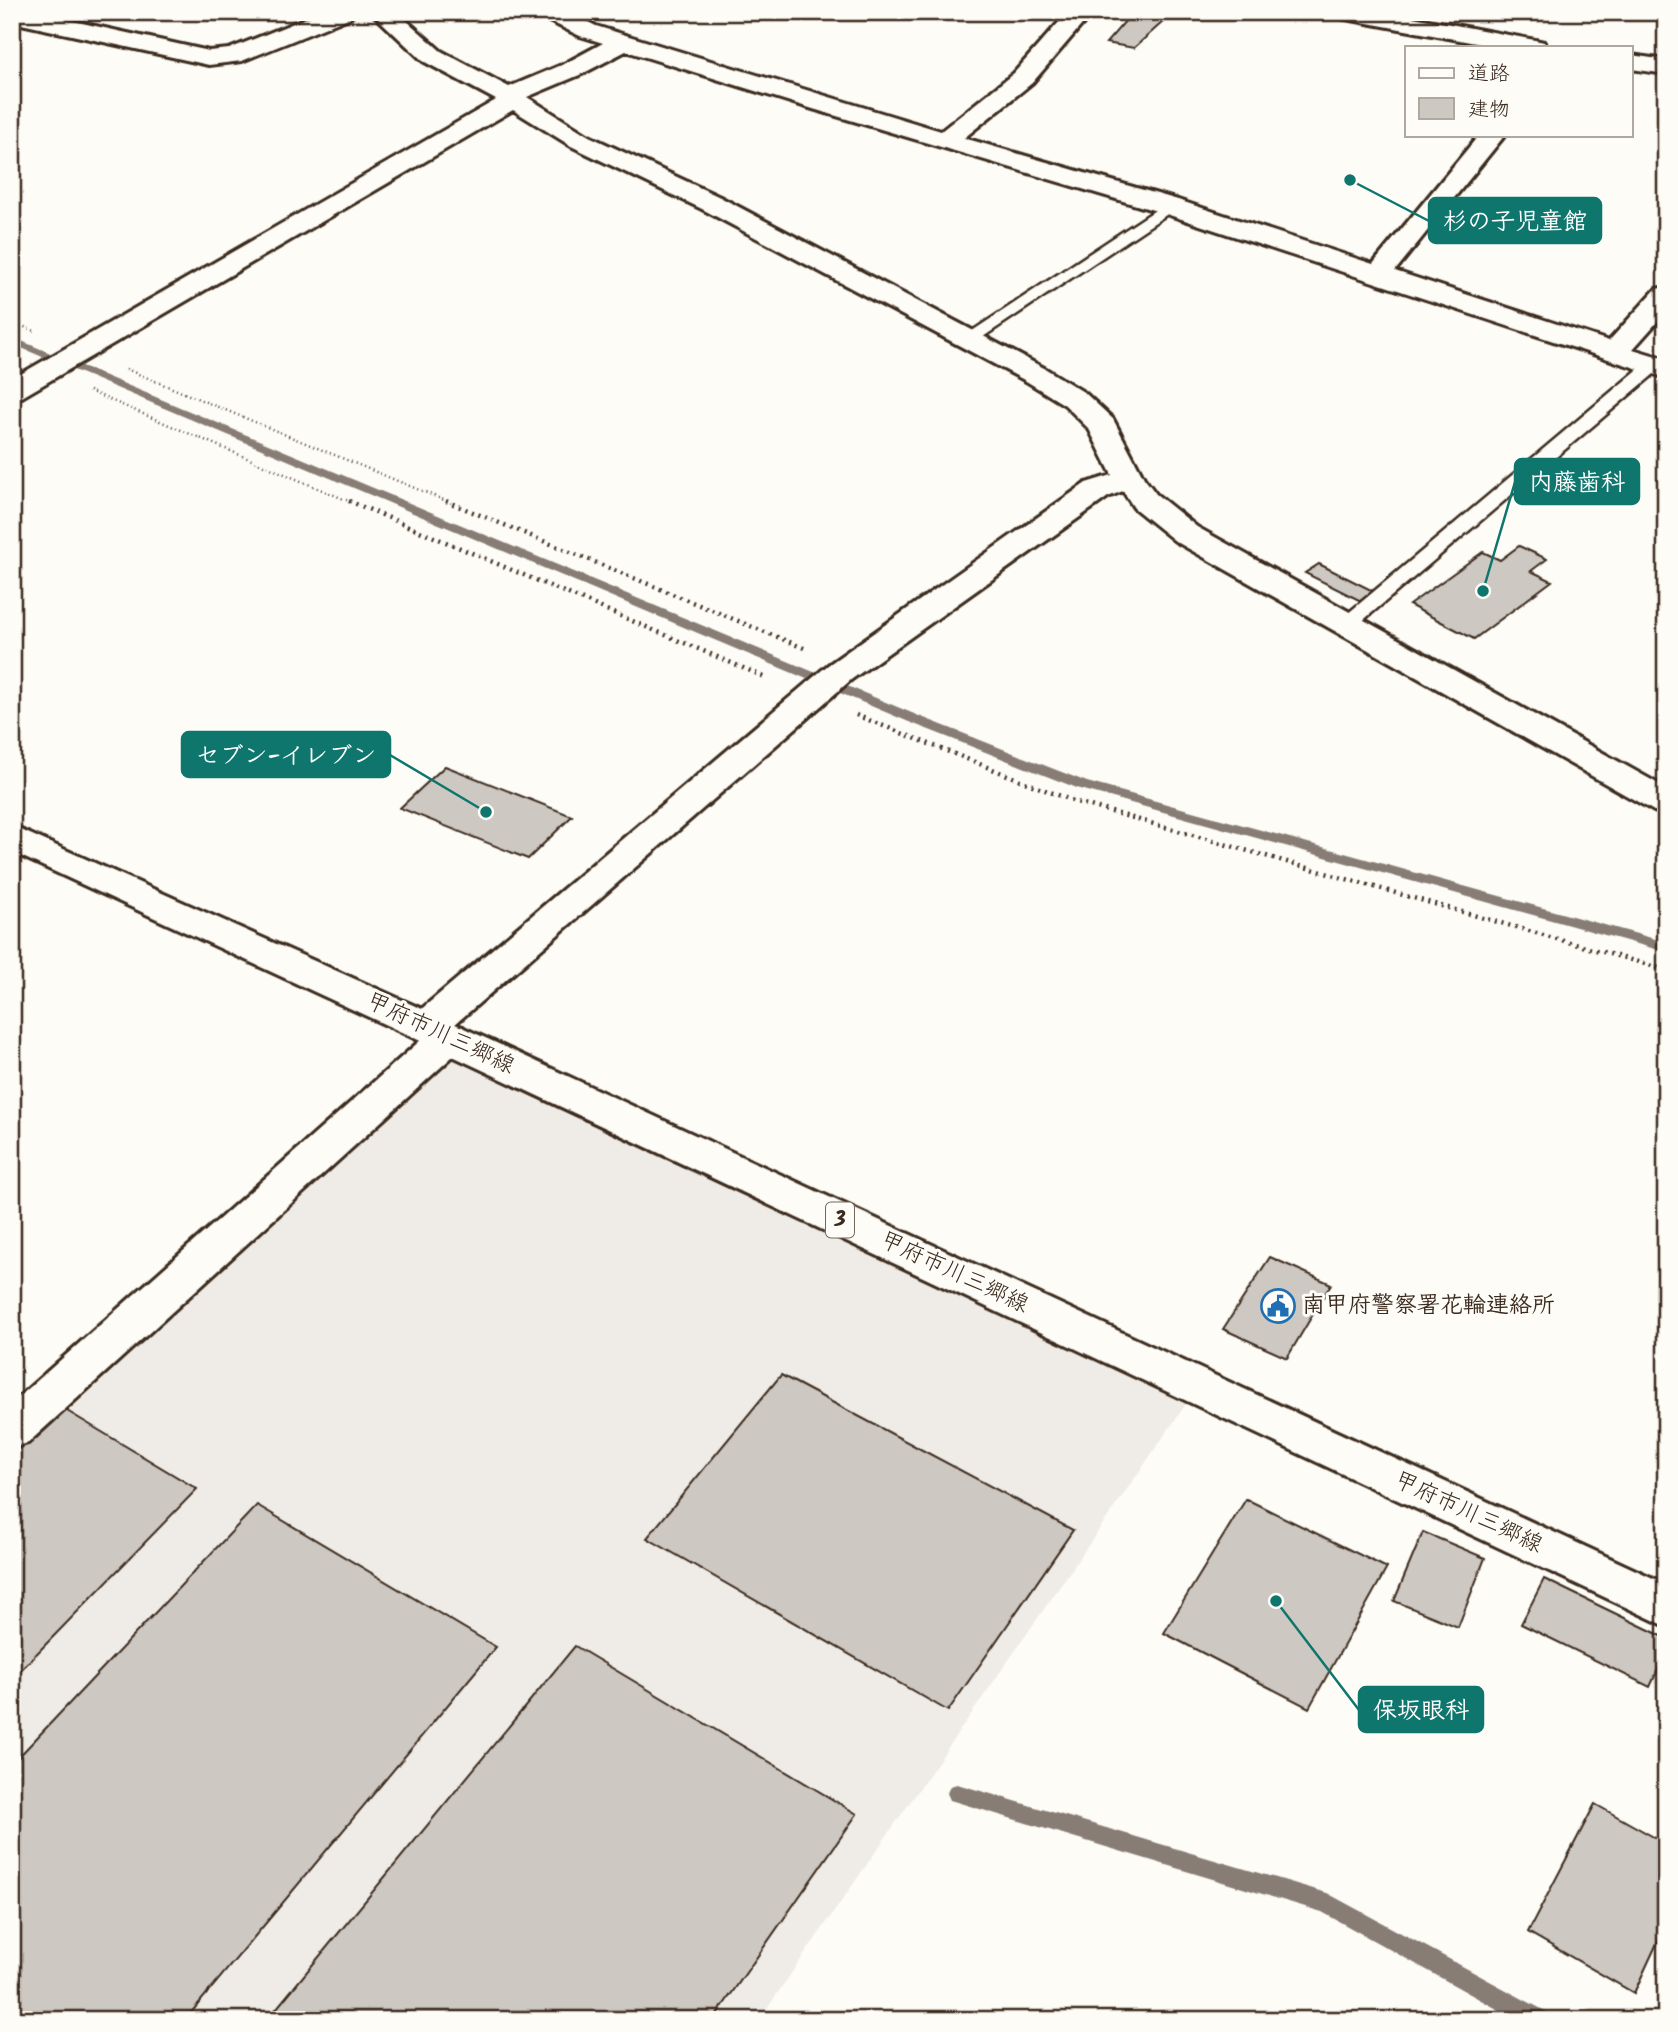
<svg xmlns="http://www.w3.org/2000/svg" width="1678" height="2032" font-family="Kalam,'Klee One',sans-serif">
<rect width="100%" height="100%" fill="#fdfcf7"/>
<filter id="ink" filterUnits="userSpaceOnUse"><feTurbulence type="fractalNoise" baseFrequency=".0143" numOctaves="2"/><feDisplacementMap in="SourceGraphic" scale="14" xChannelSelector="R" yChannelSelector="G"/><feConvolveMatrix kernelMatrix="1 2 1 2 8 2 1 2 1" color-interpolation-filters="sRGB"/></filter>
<g filter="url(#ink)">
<path fill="#efece7" d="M449 1037 1198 1387 759 2020H12V1430Z"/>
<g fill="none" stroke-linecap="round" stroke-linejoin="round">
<path fill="#887d74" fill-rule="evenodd" d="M12 337 919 716 1087 782 1666 942V952L1077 788 909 722 12 344Z
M957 1784 1327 1893 1547 2012 1550 2020H1517L1322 1912 950 1800 947 1793 950 1786Z"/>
</g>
<path fill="#cdc8c2" stroke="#3b2a1e" stroke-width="2" d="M1133 12H1174L1134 48 1106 43Z
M1519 546 1547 559 1531 571 1552 581 1474 639 1409 605 1483 552 1500 560Z
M1319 564 1381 595 1369 605 1305 573Z
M445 766 572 816 528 859 400 808Z
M1270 1257 1331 1284 1287 1358 1223 1329Z
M781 1375 1073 1530 948 1711 647 1538Z
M62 1408 197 1489 12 1679V1456Z
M1246 1499 1387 1568 1309 1708 1164 1633Z
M257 1505 496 1647 185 2020H12V1764Z
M1423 1532 1485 1558 1458 1627 1394 1601Z
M1544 1579 1666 1638V1652L1650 1687 1521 1624Z
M575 1646 857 1814 713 2020H267Z
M1595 1804 1666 1844V1924L1634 1993 1528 1932Z"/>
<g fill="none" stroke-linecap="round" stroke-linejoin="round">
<g stroke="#3b2a1e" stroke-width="5">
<path id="lane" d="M1169 201 1175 203 1177 206 1175 209 974 343 968 344 960 339Z
M1654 360 1660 361 1663 365 1660 369 1354 628H1340L1337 624 1340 620 1648 361Z"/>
</g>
<g stroke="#3b2a1e" stroke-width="6">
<path id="street" d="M12 12H32L209 51 229 49 321 12H355L351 17 242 61 209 65 12 22Z
M371 12H397L441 51 509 87 564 64 603 43 580 36 541 17 537 12H568L596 26 941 131 1014 73 1068 12H1093L1032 83 964 138 1178 200 1373 264 1479 135H1505L1395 271 1609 341 1656 289 1666 287V312L1633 349 1666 359V378L1160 212 813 109 626 51 582 74 527 97 589 136 720 197 1046 369 1085 393 1113 419 1144 478 1156 494 1197 527 1666 788V814L1654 811 1175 541 1134 508 1123 491 1108 497 852 679 454 1025 463 1027 468 1037 463 1047 28 1443 12 1448V1403L422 1039 412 1037 407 1027 412 1017 828 665 1086 483 1112 475 1089 429 1065 405 1026 381 702 209 571 146 513 110 22 397 12 400V379L496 100 423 61Z
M1334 12H1386L1535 40 1544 42 1547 47H1497L1346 19 1338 17Z
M1631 55 1666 60V74L1631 69Z"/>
</g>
<g stroke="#3b2a1e" stroke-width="6">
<path id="primary" d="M12 826 440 1017 1666 1584V1626L412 1037 12 852Z"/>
</g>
<path stroke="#3b2a1e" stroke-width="2.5" stroke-dasharray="1 3.5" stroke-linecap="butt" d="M12 322 37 332
M126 369 451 503
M89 391 353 503"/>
<path stroke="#3b2a1e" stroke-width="4.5" stroke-dasharray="2 5" stroke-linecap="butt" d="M349 501 767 678
M446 501 804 648
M856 715 1073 801 1666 970"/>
<use href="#lane" fill="#fdfcf7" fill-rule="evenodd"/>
<use href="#street" fill="#fdfcf7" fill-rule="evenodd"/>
<use href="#primary" fill="#fdfcf7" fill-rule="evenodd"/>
</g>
</g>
<defs>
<g id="civic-ring" transform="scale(1.75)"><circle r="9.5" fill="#fdfcf7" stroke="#1f6fb2" stroke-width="1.5"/><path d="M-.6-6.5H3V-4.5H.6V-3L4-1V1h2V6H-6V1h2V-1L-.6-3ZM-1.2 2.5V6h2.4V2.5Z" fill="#1f6fb2"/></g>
</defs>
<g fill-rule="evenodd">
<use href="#civic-ring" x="1278" y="1306"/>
</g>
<g text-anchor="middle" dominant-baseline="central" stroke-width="6" stroke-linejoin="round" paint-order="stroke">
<rect fill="#fdfcf7" stroke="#75695f" stroke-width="2" x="826" y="1202.5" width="28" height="35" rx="5"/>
<g font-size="21" font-weight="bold" fill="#3b2a1e">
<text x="840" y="1220">3</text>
</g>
<g font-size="23" fill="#3b2a1e" stroke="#fdfcf7">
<text transform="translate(440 1034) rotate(25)">甲府市川三郷線</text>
<text transform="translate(954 1273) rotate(25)">甲府市川三郷線</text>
<text transform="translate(1468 1513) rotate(25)">甲府市川三郷線</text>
</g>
<g font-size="23" font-weight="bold" fill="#3b2a1e" stroke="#fdfcf7" text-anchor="start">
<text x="1302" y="1306">南甲府警察署花輪連絡所</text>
</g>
</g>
<path fill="none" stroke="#0f766e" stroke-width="2.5" d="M1350 180L1429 221M1483 591L1515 482M486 812L390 755M1276 1601L1359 1710"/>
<g fill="#0f766e" stroke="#fdfcf7" stroke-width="2.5">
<circle cx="1350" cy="180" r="7"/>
<circle cx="1483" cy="591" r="7"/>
<circle cx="486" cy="812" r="7"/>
<circle cx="1276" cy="1601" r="7"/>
</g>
<g fill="#0f766e" stroke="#0f766e" stroke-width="2.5">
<rect x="1429" y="198" width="172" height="45" rx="7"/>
<rect x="1515" y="459" width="124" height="45" rx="7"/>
<rect x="182" y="732" width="208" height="45" rx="7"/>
<rect x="1359" y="1687" width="124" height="45" rx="7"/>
</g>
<g font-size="24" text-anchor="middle" font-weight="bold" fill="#fff">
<text x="1515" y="229">杉の子児童館</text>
<text x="1577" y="490">内藤歯科</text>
<text x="286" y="763">セブン-イレブン</text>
<text x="1421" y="1718">保坂眼科</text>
</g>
<rect width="1678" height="2032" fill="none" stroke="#fdfcf7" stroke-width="42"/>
<rect x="21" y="21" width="1636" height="1990" fill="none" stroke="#3b2a1e" stroke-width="2.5" filter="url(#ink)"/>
<rect x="1405" y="46" width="228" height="91" fill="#fdfcf7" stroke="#afa8a0" stroke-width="2"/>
<rect x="1419" y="68" width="35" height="10" fill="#fdfcf7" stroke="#afa8a0" stroke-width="2"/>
<text x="1468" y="80" font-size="21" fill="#3b2a1e">道路</text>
<rect x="1419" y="98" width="35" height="21" fill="#cdc8c2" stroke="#afa8a0" stroke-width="2"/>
<text x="1468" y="116" font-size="21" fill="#3b2a1e">建物</text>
</svg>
